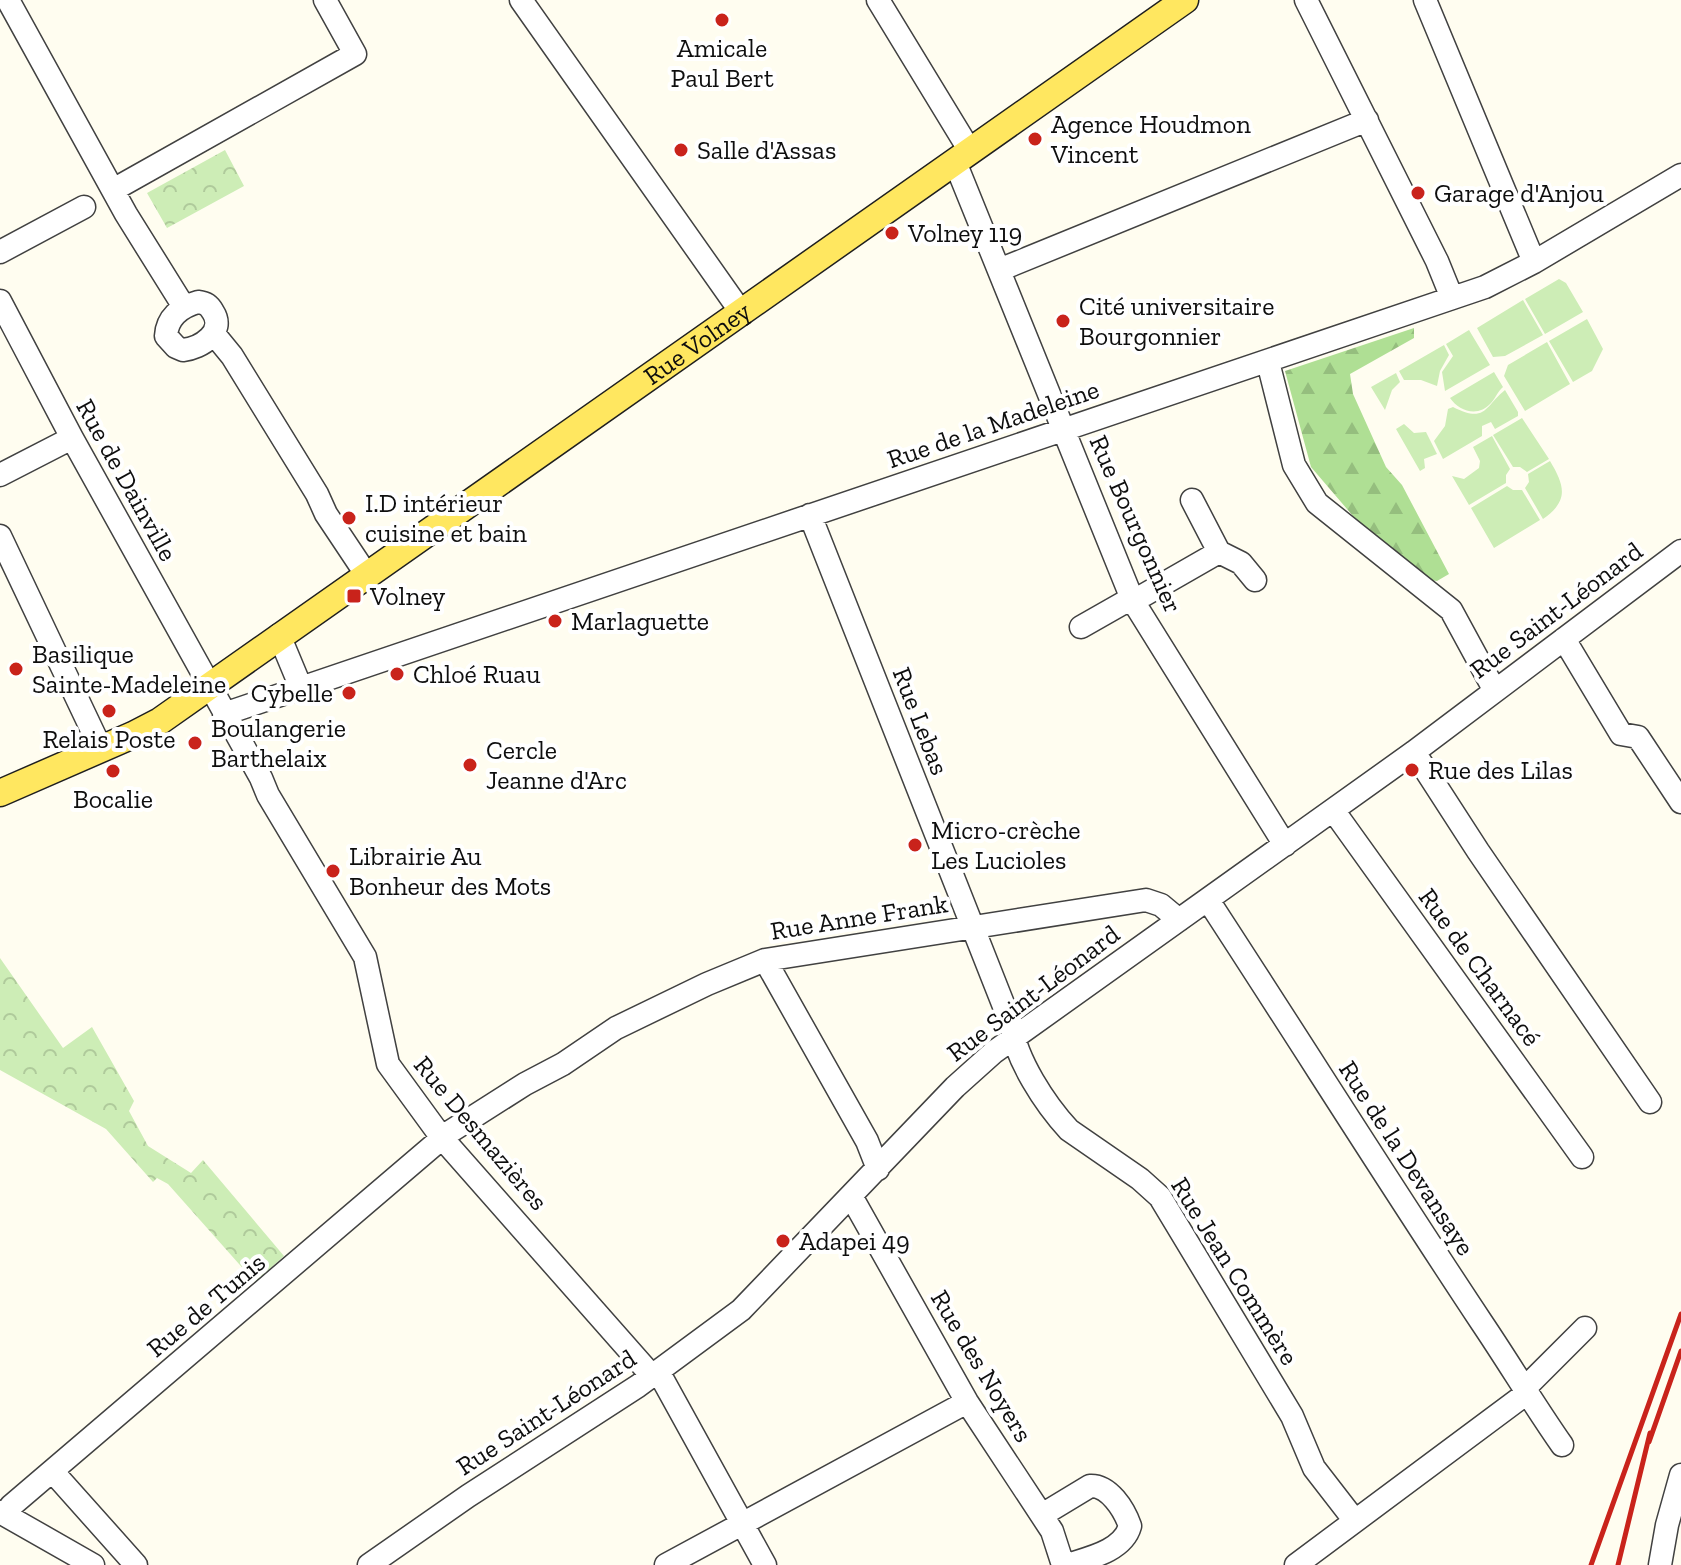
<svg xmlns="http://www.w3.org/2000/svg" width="1681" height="1565" font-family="'Zilla Slab',serif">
<defs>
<pattern id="forest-firs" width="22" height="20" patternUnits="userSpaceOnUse" patternTransform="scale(2)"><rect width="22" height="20" fill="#afdf94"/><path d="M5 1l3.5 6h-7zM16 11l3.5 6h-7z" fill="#95be7e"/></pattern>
<pattern id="park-crowns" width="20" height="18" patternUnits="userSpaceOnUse" patternTransform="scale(2)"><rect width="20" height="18" fill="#cdedb6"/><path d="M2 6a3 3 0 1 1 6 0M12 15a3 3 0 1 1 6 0" fill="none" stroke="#afca9b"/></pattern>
</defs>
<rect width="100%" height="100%" fill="#fffdf0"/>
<path fill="#cdedb6" d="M1559 279 1566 283 1583 312 1545 334 1525 299Z
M1523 300 1543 335 1505 356 1493 357 1477 328Z
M1587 319 1603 349 1592 371 1573 382 1549 341Z
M1469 330 1490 365 1445 391 1442 372 1453 356 1446 344Z
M1547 342 1570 384 1525 411 1504 376 1508 365Z
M1444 345 1449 355 1440 371 1437 386 1421 380H1404L1399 371Z
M1494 372 1503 387C1497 392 1496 398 1491 403 1478 418 1459 411 1450 398Z
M1396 373 1400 382 1392 390 1385 410 1371 387Z
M1505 390 1518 412V416L1495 429 1491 422 1482 426V436L1443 459 1434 441 1445 426 1448 409 1453 407C1486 424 1485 406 1505 390Z
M1522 418 1549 459 1527 472 1520 467H1513L1493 435Z
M1404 424 1414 433 1426 432 1437 454 1424 459 1425 468 1420 471 1396 429Z
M1492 436 1510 469 1506 475V483L1469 505 1452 476 1464 479 1479 468 1480 461 1473 447Z
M1550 461C1565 486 1569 501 1543 519L1525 488 1529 482 1528 474Z
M1507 486 1513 490H1522L1540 520 1494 548 1471 508Z"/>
<path fill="url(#forest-firs)" d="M1414 328V338L1350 374 1353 394 1386 467 1402 485 1449 574 1437 581 1431 580 1371 537 1311 467 1285 371Z"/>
<path fill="url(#park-crowns)" d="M225 150 244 186 167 228 147 193Z
M0 958 63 1048 92 1027 134 1101 129 1111 148 1146 191 1173 203 1160 284 1256 255 1282 168 1184 157 1178 153 1182 106 1129 0 1070Z"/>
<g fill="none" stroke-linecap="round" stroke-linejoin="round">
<g stroke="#414141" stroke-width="25">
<path id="minor" d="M8 0 126 214 184 307
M521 0 741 312
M878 0 970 151
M1306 0 1437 261 1452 298
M1425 0 1534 262
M955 162 1128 589 1138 609 1285 845
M113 190 355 54 325 0
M0 252 84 207
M999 270 1367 120
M0 301 72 438 261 778 268 795 365 957 388 1064 442 1138 652 1376
M198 302C206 303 209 305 213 312 226 332 201 348 183 350L176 347 166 336C167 318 180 307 198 302Z
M214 334 232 356 317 494 326 514 366 574
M1268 362 1294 465 1317 503 1451 610 1495 691
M0 475 72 438
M810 515 1011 1024C1016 1060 1045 1104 1069 1130L1140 1179 1160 1197 1292 1416 1314 1468 1355 1521
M0 536 101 749
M1219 552 1241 563 1255 580
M1144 595 1219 552 1192 500
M1081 627 1132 598
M279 635 299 683 304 686
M1564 639 1621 734 1638 737 1681 802
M224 714 1485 287 1534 262 1681 175
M1414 752 1478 851 1650 1102
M1333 810 1582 1157
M1208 900C1300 1041 1389 1183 1482 1323 1509 1363 1534 1405 1562 1445
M765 960 867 1141 878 1169
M851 1196 967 1402 1052 1531 1063 1565
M658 1371 765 1565
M1524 1389 1585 1328
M53 1472 136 1565
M0 1512 93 1565
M6 1515 11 1506 448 1133 525 1084 563 1064 616 1028 707 984 765 960 1146 900 1161 905 1179 920
M1042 1515 1090 1486C1109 1485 1124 1509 1130 1526 1123 1551 1089 1558 1067 1565
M369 1565 468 1496 638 1386 741 1310 955 1087 994 1052 1414 752 1681 551
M666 1565 967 1402
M1296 1565 1527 1393
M1660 1565 1667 1525 1681 1475"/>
</g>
<g stroke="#1f1f1f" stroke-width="29">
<g id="major">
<path id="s1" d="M0 793 133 735 160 721 1185 0"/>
</g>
</g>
<use href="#minor" stroke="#fff" stroke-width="22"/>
<use href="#major" stroke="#ffe760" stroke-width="26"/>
<path stroke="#c9231b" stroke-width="5" d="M1649 1442 1681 1351
M1591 1565 1681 1314
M1618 1565 1650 1433"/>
</g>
<g fill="#c9231b" stroke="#fff" stroke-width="3">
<circle cx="722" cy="20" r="8"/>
<circle cx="1035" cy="139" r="8"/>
<circle cx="681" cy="150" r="8"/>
<circle cx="1418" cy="193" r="8"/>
<circle cx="892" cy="233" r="8"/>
<circle cx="1063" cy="321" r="8"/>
<circle cx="349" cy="518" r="8"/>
<rect x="346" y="588" width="16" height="16" rx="4"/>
<circle cx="555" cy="621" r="8"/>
<circle cx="16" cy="669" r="8"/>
<circle cx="397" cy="674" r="8"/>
<circle cx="349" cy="693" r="8"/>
<circle cx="109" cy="711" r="8"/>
<circle cx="195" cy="743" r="8"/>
<circle cx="470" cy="765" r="8"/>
<circle cx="1412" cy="770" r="8"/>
<circle cx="113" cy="771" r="8"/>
<circle cx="915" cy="845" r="8"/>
<circle cx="333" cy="871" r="8"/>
<circle cx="783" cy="1241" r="8"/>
</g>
<g text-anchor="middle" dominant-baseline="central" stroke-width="8" stroke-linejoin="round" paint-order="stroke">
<g font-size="26" fill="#0e0e0e" stroke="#fff" text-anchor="start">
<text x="722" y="48" text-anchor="middle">Amicale<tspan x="722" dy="30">Paul Bert</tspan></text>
<text x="1051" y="124">Agence Houdmon<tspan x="1051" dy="30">Vincent</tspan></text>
<text x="697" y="150">Salle d'Assas</text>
<text x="1434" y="193">Garage d'Anjou</text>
<text x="908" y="233">Volney 119</text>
<text x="1079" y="306">Cité universitaire<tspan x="1079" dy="30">Bourgonnier</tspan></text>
<text x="365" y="503">I.D intérieur<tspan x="365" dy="30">cuisine et bain</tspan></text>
<text x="370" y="596">Volney</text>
<text x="571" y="621">Marlaguette</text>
<text x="32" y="654">Basilique<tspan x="32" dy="30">Sainte-Madeleine</tspan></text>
<text x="413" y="674">Chloé Ruau</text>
<text x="333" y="693" text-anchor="end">Cybelle</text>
<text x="211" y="728">Boulangerie<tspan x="211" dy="30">Barthelaix</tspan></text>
<text x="109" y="739" text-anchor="middle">Relais Poste</text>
<text x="486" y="750">Cercle<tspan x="486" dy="30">Jeanne d'Arc</tspan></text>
<text x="1428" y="770">Rue des Lilas</text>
<text x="113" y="799" text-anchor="middle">Bocalie</text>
<text x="931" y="830">Micro-crèche<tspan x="931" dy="30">Les Lucioles</tspan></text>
<text x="349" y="856">Librairie Au<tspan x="349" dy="30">Bonheur des Mots</tspan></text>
<text x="799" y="1241">Adapei 49</text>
</g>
<g font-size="26" fill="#0e0e0e" stroke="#fff">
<text stroke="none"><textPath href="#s1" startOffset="832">Rue Volney</textPath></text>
<text transform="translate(993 424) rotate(-19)">Rue de la Madeleine</text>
<text transform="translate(127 480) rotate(61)">Rue de Dainville</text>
<text transform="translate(1136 524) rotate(66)">Rue Bourgonnier</text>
<text transform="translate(1556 610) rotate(-37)">Rue Saint-Léonard</text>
<text transform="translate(921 721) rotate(69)">Rue Lebas</text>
<text transform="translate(859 917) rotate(-9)">Rue Anne Frank</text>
<text transform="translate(1480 967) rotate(54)">Rue de Charnacé</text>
<text transform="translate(1033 993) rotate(-37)">Rue Saint-Léonard</text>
<text transform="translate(481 1133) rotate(50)">Rue Desmazières</text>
<text transform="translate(1407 1158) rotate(57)">Rue de la Devansaye</text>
<text transform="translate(1235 1271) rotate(58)">Rue Jean Commère</text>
<text transform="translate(206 1305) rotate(-40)">Rue de Tunis</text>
<text transform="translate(982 1366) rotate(59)">Rue des Noyers</text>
<text transform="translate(546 1412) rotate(-33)">Rue Saint-Léonard</text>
</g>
</g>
</svg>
